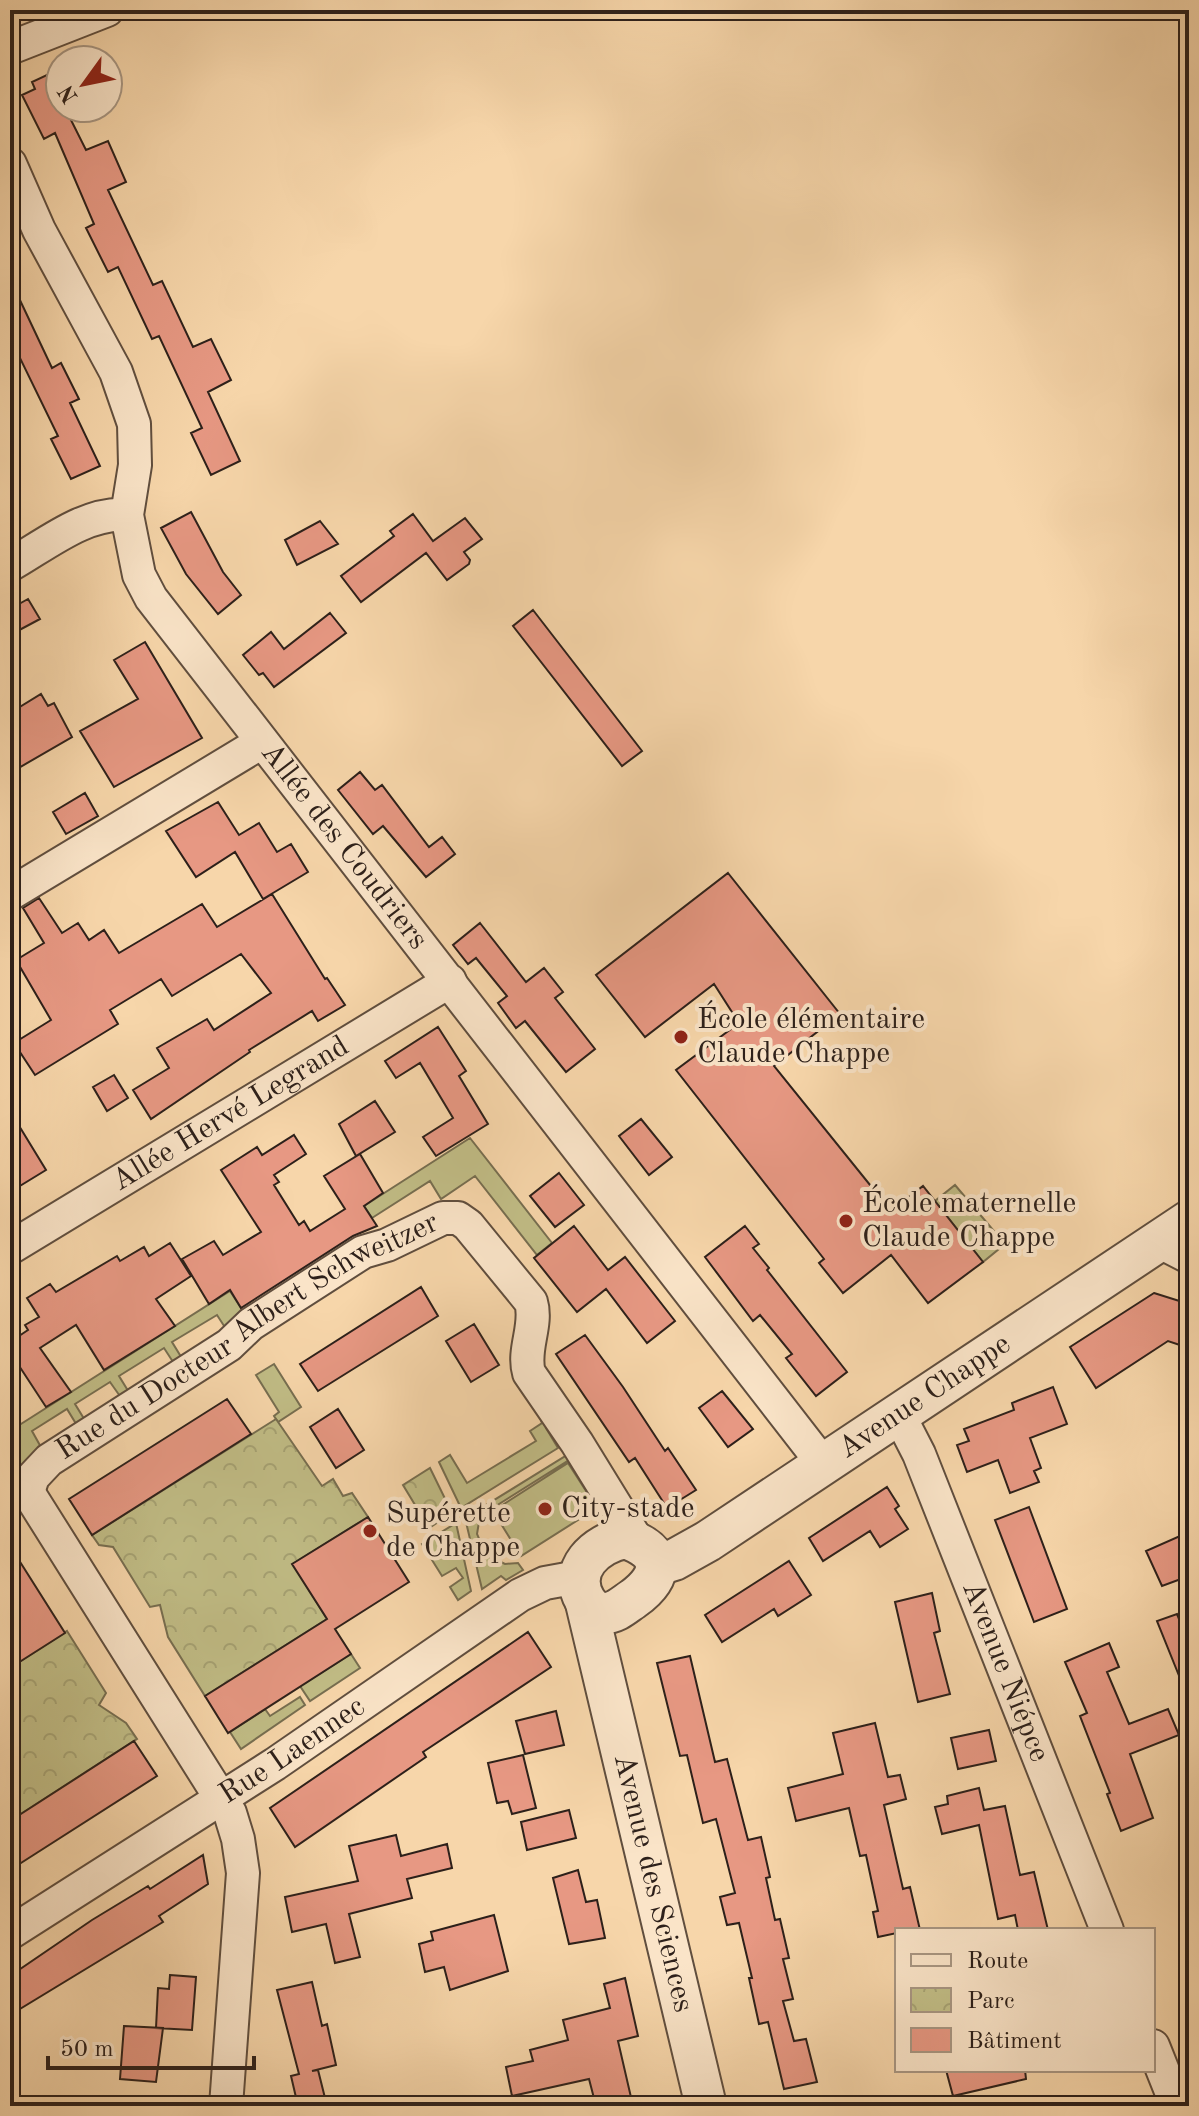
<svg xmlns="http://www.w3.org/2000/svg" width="1199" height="2116" font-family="'Old Standard TT',serif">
<defs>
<pattern id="park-crowns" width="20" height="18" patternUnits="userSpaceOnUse" patternTransform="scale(2)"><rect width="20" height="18" fill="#c1bd86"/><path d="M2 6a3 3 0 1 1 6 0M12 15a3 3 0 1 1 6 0" fill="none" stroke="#a6a273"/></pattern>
</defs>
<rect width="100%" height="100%" fill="#f7d6aa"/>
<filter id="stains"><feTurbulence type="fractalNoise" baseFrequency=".0025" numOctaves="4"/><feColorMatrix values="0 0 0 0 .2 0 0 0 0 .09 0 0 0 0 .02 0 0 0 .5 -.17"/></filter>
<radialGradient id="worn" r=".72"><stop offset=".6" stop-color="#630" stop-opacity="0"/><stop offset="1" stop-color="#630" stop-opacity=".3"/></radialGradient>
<path fill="#c1bd86" stroke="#776e50" stroke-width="2" d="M470 1138 552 1243 537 1255 475 1176 441 1199 430 1181 372 1218 364 1206Z
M955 1185 1005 1244 983 1262 935 1201Z
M230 1291 243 1311 228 1332 217 1315 172 1342 183 1360 175 1365 164 1348 119 1376 130 1394 122 1399 110 1382 75 1404 86 1422 78 1427 67 1409 32 1431 42 1449 17 1479H10V1431Z
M274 1364 301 1407 278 1422 274 1416 279 1412 256 1375Z
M539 1415 552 1424 546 1428 558 1448 461 1508 439 1462 450 1455 467 1483 536 1441 530 1431 542 1423Z
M572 1452 569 1460 480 1516 477 1534 486 1555 505 1564 518 1563 523 1570 506 1580 501 1576 482 1589 465 1518Z
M568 1463 597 1508 521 1556 493 1511Z
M456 1523 471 1591 458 1600 450 1587 463 1578 456 1568 442 1576 422 1544Z
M351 1654 360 1668 310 1701 300 1686Z
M300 1697 305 1705 241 1749 230 1732 265 1709 270 1716Z"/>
<path fill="url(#park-crowns)" stroke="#776e50" stroke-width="2" d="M276 1419 322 1486 333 1479 343 1496 352 1493 368 1517 293 1564 327 1619 205 1696 168 1637 160 1605 150 1607 113 1547 99 1545 92 1535Z
M430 1468 452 1513 429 1528 403 1485Z
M67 1631 106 1693 99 1705 126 1723 137 1739 10 1821V1668Z"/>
<path fill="#e79883" stroke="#2d201a" stroke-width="2" d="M49 74 60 97V108H65L86 150 108 141 126 182 108 190 153 285 162 281 193 347 211 339 231 380 208 392 240 461 211 475 191 433 202 428 159 336 152 339 118 267 108 272 86 228 94 224 55 133 44 139 22 95 35 89 32 82Z
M10 279 52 368 61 363 79 399 70 403 100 466 71 479 51 439 58 436 20 358 10 363Z
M191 512 223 572 241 595 218 614 186 574 161 528Z
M413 514 433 541 465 518 482 539 464 552 470 560 469 564 447 580 426 553 361 602 341 576 394 536 390 531Z
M320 521 338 544 297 565 285 540Z
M28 599 40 619 10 635V609Z
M533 610 642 751 622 766 513 626Z
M330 613 346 633 274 687 263 673 259 675 243 655 271 632 284 649Z
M145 642 202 738 114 787 80 731 138 699 114 660Z
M41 694 48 706 54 703 72 737 10 773V713Z
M360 772 375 790 382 785 429 847 442 837 455 854 426 877 383 826 373 834 338 790Z
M85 793 98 816 66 834 53 812Z
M218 802 239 835 259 823 277 852 291 844 308 872 263 899 235 852 196 877 166 831Z
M728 873 840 1014 774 1066 891 1211 923 1186 983 1262 928 1303 891 1255 843 1293 819 1263 824 1259 676 1070 739 1023 714 984 645 1037 596 975Z
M272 894 325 979 327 978 345 1005 318 1021 312 1011 249 1050 250 1052 151 1119 133 1090 169 1068 157 1048 207 1019 214 1030 271 993 241 954 172 996 161 979 110 1010 118 1024 35 1075 14 1043 51 1020 16 960 44 943 23 908 39 898 62 933 78 923 89 940 104 930 119 953 202 904 217 927Z
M480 923 526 982 544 968 563 992 555 998 595 1049 566 1072 525 1021 516 1028 498 1003 507 996 476 958 468 964 453 945Z
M438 1027 466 1071 459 1076 488 1124 436 1156 423 1137 453 1118 420 1063 396 1078 385 1061Z
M114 1075 128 1098 107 1111 93 1087Z
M375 1101 395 1132 356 1156 339 1124Z
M10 1111 46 1170 10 1192Z
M641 1119 672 1157 649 1175 619 1136Z
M294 1135 306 1154 274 1175 279 1182 274 1185 299 1225 304 1221 310 1231 345 1209 324 1176 360 1154 383 1193 364 1206 377 1226 353 1236 241 1308 230 1290 209 1304 182 1259 214 1241 223 1255 261 1232 221 1170 257 1147 262 1155Z
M559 1173 584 1205 555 1227 530 1196Z
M574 1226 608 1270 625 1257 675 1321 647 1343 606 1289 577 1312 534 1258Z
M745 1226 759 1244 753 1248 769 1268 767 1270 847 1372 816 1396 786 1358 792 1354 760 1315 753 1321 705 1257Z
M170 1243 191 1276 156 1299 175 1326 104 1370 76 1325 40 1348 71 1392 46 1407 10 1352V1342L28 1330 25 1325 39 1317 27 1298 50 1284 56 1292 117 1256 120 1261 144 1247 149 1256Z
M421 1287 438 1316 318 1391 300 1364Z
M1154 1293 1189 1304V1348L1168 1341 1096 1388 1070 1347Z
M474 1324 499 1365 471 1382 446 1341Z
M585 1335 623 1387 665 1451 668 1448 696 1490 667 1508 635 1458 629 1462 556 1354Z
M1053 1387 1067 1424 1030 1438 1041 1468 1034 1471 1039 1482 1010 1493 998 1460 967 1472 957 1445 969 1441 964 1429 1014 1410 1012 1403Z
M722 1391 753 1429 728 1447 699 1408Z
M227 1399 251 1434 92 1535 69 1499Z
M338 1409 364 1450 336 1468 310 1427Z
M887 1487 899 1506 895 1509 908 1529 880 1547 870 1531 823 1561 809 1538Z
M1029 1507 1067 1609 1034 1622 995 1520Z
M368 1517 409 1582 335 1629 351 1654 228 1733 205 1696 327 1619 292 1564Z
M1189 1532V1576L1162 1586 1146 1551Z
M10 1546 65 1633 10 1668Z
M789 1561 811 1595 778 1616 774 1609 722 1642 705 1615Z
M932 1593 940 1631 934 1633 950 1694 918 1702 895 1602Z
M1177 1614 1189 1643 1188 1698 1157 1621Z
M528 1632 551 1667 423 1752 426 1757 295 1847 270 1808Z
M1109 1643 1119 1667 1107 1672 1129 1724 1168 1709 1179 1735 1130 1754 1153 1818 1121 1831 1107 1794 1110 1793 1080 1716 1087 1713 1065 1662Z
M690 1656 715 1762 727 1759 748 1840 761 1837 770 1877 766 1878 775 1920 780 1919 789 1958 783 1959 793 1999 783 2001 794 2041 806 2039 817 2082 784 2089 768 2022 759 2024 749 1978H752L739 1923 727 1925 720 1897 735 1893 716 1819 703 1823 687 1755 680 1756 657 1663Z
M556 1711 564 1745 525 1754 516 1721Z
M875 1723 888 1777 900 1775 906 1799 884 1805 903 1889 910 1887 920 1930H897V1933L878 1937 873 1912 878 1911 866 1855 860 1856 849 1808 796 1821 788 1788 843 1774 833 1733Z
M989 1730 996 1761 958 1769 951 1738Z
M134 1741 157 1776 10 1870V1821Z
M523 1755 536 1808 512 1814 508 1801 497 1803 488 1763Z
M979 1788 984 1810 1005 1806 1020 1875 1034 1872 1048 1930H1018L1015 1915 998 1919 979 1825 942 1834 935 1807 948 1804 947 1796Z
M569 1810 576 1838 527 1850 521 1822Z
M396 1835 401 1856 447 1844 452 1868 407 1879 412 1898 349 1914 360 1957 335 1963 326 1924 292 1932 285 1897 358 1881 349 1846Z
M203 1855 208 1884 159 1916 163 1922 10 2015V1976L92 1920 148 1886 150 1889Z
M578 1870 586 1902 597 1900 605 1938 569 1944 553 1878Z
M494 1915 508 1971 450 1990 444 1967 425 1972 419 1944 433 1940 431 1932Z
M170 1975 196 1977 192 2030 156 2028 158 1988 169 1989Z
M625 1978 638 2036 618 2041 633 2106H596L589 2079 512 2096 506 2067 533 2061 530 2050 568 2040 563 2020 610 2008 604 1984Z
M312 1982 322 2026 327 2024 336 2065 312 2071 318 2070 327 2106H298L291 2076 299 2074 277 1990Z
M124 2026 163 2028 156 2082 120 2079Z
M946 2070H1025L1026 2079 953 2096Z"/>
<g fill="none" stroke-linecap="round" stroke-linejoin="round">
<g stroke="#604e3e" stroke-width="36">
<g id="minor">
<path d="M10 48 107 10"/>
<path id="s1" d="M10 164 39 230 116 372 134 424 135 465 127 515 139 575 151 598 824 1465"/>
<path d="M10 565C44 546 86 511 127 515"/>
<path d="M10 894 262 742"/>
<path d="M1158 1241 1189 1257"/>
<path id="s2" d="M10 1248 450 981"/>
<path id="s3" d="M899 1415 919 1454 1107 1930"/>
<path id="s4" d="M28 1492 33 1477 49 1460 229 1345 251 1324 363 1252 387 1245 443 1218H458L468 1225 531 1302C538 1325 522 1350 529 1373L577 1443 638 1542"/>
<path d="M28 1492 230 1813 238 1839 243 1873 226 2106"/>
<path id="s5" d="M10 1933 275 1764 520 1595 545 1583 578 1577"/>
<path d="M1153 2046 1177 2106"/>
</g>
</g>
<g stroke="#604e3e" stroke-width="44">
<g id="tertiary">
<path d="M625 1538C665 1551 665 1576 633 1599 624 1605 616 1613 605 1613 596 1613 589 1607 585 1600 567 1570 596 1543 625 1538Z"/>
<path id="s6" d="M658 1565 674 1560 708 1541 1189 1221"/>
<path id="s7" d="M586 1603 706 2106"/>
</g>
</g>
<use href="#minor" stroke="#fae4c8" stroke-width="32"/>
<use href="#tertiary" stroke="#fae4c8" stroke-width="40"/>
</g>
<g fill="#8f2418" stroke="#fae4c8" stroke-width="3">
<circle cx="681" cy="1037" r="8"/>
<circle cx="846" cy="1221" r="8"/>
<circle cx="545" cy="1509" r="8"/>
<circle cx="370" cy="1531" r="8"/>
</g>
<g text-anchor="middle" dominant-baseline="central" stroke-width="8" stroke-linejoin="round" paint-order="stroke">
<g font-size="30" fill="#2d201a" stroke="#fae4c8">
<text stroke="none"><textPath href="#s1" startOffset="782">Allée des Coudriers</textPath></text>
<text stroke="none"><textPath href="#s2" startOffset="258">Allée Hervé Legrand</textPath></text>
<text stroke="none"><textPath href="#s4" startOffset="274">Rue du Docteur Albert Schweitzer</textPath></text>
<text stroke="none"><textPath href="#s6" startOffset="316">Avenue Chappe</textPath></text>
<text stroke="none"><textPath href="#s3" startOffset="278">Avenue Niépce</textPath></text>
<text stroke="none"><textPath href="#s5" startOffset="336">Rue Laennec</textPath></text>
<text stroke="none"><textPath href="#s7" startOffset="288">Avenue des Sciences</textPath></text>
</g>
<g font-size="30" fill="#2d201a" stroke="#fae4c8" text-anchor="start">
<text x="697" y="1020">École élémentaire<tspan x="697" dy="34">Claude Chappe</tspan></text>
<text x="862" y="1204">École maternelle<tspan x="862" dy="34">Claude Chappe</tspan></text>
<text x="561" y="1509">City-stade</text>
<text x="386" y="1514">Supérette<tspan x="386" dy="34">de Chappe</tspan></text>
</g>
</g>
<rect width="1199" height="2116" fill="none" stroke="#f7d6aa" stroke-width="40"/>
<rect x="12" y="12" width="1175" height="2092" fill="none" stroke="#2d201a" stroke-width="4"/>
<rect x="20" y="20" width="1159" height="2076" fill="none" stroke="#2d201a" stroke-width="2"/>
<rect x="895" y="1928" width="260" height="144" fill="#fae4c8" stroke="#a89682" stroke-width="2"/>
<rect x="911" y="1954" width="40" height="12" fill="#fae4c8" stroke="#a89682" stroke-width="2"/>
<text x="967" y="1968" font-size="24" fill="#2d201a">Route</text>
<rect x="911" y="1988" width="40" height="24" fill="url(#park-crowns)" stroke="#a89682" stroke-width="2"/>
<text x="967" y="2008" font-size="24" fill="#2d201a">Parc</text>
<rect x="911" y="2028" width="40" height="24" fill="#e79883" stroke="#a89682" stroke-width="2"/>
<text x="967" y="2048" font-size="24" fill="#2d201a">Bâtiment</text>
<g transform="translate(84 84) rotate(237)"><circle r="38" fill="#fae4c8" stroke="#a89682" stroke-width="2"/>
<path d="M0-6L14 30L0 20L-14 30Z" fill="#8f2418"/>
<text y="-12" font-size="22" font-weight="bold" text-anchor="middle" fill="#2d201a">N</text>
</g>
<path d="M48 2056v12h206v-12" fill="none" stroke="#2d201a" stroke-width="4"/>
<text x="60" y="2056" font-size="24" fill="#2d201a" stroke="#fae4c8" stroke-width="6" paint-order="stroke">50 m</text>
<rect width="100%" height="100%" filter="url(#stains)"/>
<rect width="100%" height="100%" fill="url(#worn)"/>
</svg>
